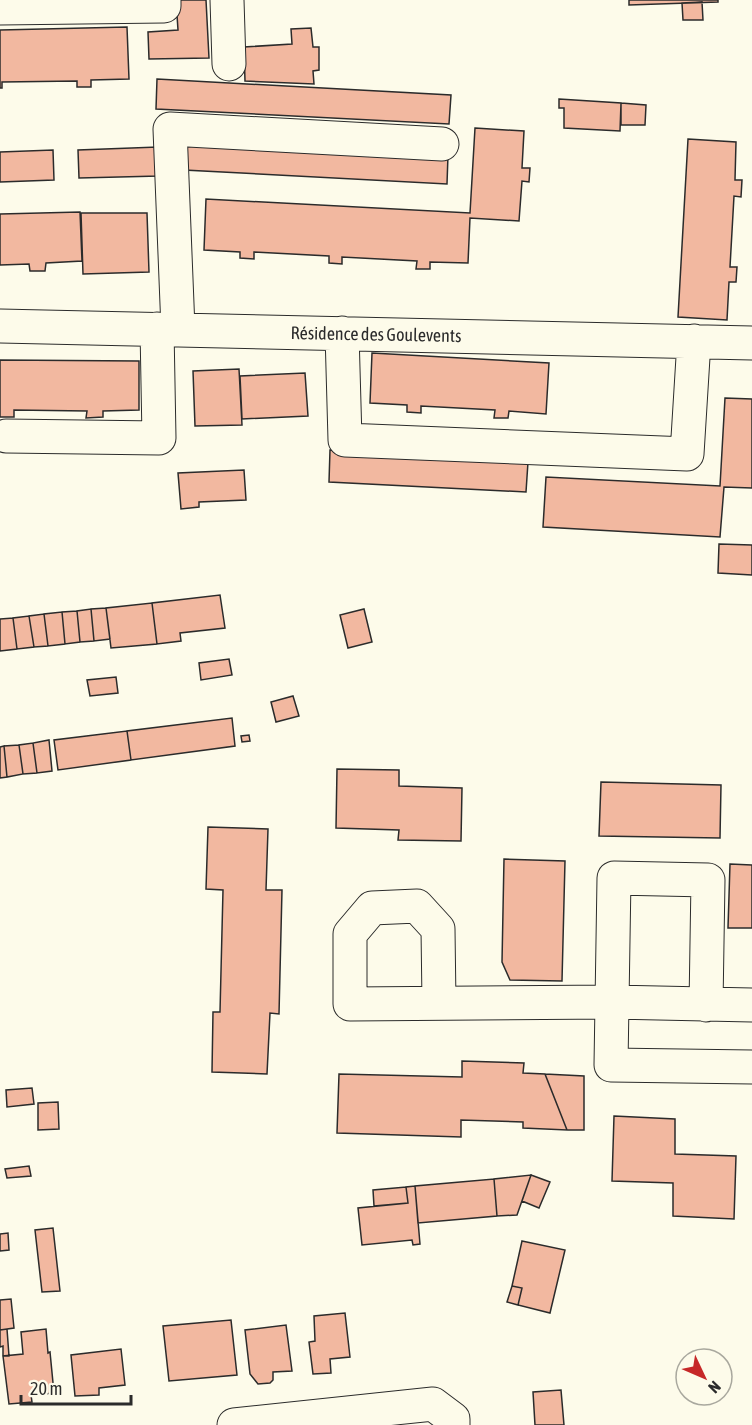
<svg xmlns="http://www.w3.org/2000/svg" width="752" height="1425" font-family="'Asap Condensed',sans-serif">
<rect width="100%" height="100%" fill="#fdfbea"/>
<path fill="#f2b8a0" stroke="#2b2b2b" stroke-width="1.5" d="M176 0H206L209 58 149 59 148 32 178 30Z
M629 0H718V2L629 5Z
M702 2 703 20H683L682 3Z
M127 27 129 79 91 80V87H77V81L2 82V88H0V30Z
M311 28 313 47H319V70L313 71 314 84 245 81 244 47 292 44 291 29Z
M157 79 451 95 449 124 156 109Z
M559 99 621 103 620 131 564 128V108H559Z
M621 103 646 105 645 125H621Z
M475 128 524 131 522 168H530L529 182 522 181 519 221 470 218 468 263 430 262V269H416L417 261 342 257V264L329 263V256L254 252V259L240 258V252L204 250 206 199 470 213Z
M688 139 736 142 735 180H742L741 197 734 196 730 267H737L736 282H729L727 320 678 317Z
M185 141 448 155 447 184 184 170Z
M158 147 159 176 79 178 78 150Z
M53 150 54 180 0 182V152Z
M80 212 82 261 46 263 45 271H30L29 264 0 265V214Z
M81 213H147L149 272 83 274Z
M372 353 549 363 546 414 509 411 508 418H494L495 410 421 406V413L407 412V405L370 403Z
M0 360 139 361V410L103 411V417L86 418 87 411 14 410V417H0Z
M239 369 242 425 195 426 193 371Z
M305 373 308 416 242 419 240 376Z
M725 398 752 399V488L724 487 720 537 543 527 546 477 720 486Z
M330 450 528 462 526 492 329 482Z
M244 470 246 500 199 502V507L181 509 178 473Z
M719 544 752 545V575L718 573Z
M220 595 225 628 180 633 181 641 157 644 152 603Z
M152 603 157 644 111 648 106 608Z
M106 608 110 639 94 641 91 609Z
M91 609 94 641 80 642 77 611Z
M364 609 372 642 348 648 340 615Z
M77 611 80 642 65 644 62 612Z
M62 612 65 644 48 646 44 614Z
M44 614 48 646 34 647 29 616Z
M29 616 34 647 17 649 13 618Z
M13 618 17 649 0 651V619Z
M229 659 232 675 201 680 199 663Z
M116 677 118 693 90 696 87 680Z
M293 696 299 716 276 722 271 702Z
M232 718 235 746 131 760 127 731Z
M127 731 131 760 58 770 54 740Z
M249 735 250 741 242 742 241 736Z
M49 740 52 771 37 773 33 743Z
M33 743 37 773 23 774 19 745Z
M19 745 23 774 7 777 4 746Z
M4 746 7 777 0 778V747Z
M337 769 399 770V786L462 788 461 841 398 840 399 830 336 828Z
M601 782 721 785 720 838 599 836Z
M208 827 268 829 266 890H282L279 1014 270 1013 267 1074 212 1072 213 1012H220L223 890 206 889Z
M504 859 565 861 562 981 510 980 502 962Z
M730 864 752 865V928H728Z
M462 1061 524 1063 523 1073 545 1074 567 1130 523 1128V1122L461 1120V1137L337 1133 339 1074 462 1077Z
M545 1074 584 1076V1130H567Z
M32 1088 34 1104 7 1107 6 1090Z
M58 1102 59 1129 38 1130V1103Z
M614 1116 675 1119V1154L736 1156 734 1219 673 1216V1183L612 1181Z
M29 1166 31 1176 7 1178 5 1169Z
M531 1175 517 1215 497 1216 494 1179Z
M531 1175 550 1182 539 1208 522 1201Z
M494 1179 497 1216 418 1223 415 1186Z
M415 1186 420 1244 413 1245 412 1240 362 1245 358 1208 408 1203 406 1187Z
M406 1187 408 1203 374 1206 373 1190Z
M53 1228 60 1291 42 1292 35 1230Z
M8 1233 9 1250 0 1251V1234Z
M522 1241 565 1250 550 1313 518 1305 522 1288 512 1286Z
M512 1286 522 1288 518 1305 507 1302Z
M11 1299 14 1328 0 1330V1300Z
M345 1313 350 1357 330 1359 331 1373 313 1374 309 1342 315 1341 314 1316Z
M231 1320 237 1375 169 1381 163 1326Z
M286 1325 292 1371 273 1372V1380L270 1383 258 1384 250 1374 245 1330Z
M7 1329 9 1356H3V1346L0 1347V1330Z
M46 1329 48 1353 50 1352 54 1393 31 1395 32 1402 9 1404 3 1356 23 1354 21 1332Z
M121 1349 125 1385 99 1388V1395L75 1396 71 1355Z
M561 1390 564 1425H535L533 1392Z"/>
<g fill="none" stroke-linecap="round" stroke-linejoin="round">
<g stroke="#2b2b2b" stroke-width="35">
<path id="minor" d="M227 0 229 64
M0 8 164 6V0
M0 326 752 343
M178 329 170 129 442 144
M342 333 345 440 687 454 694 341
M6 436 159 438 157 329
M439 1003 438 929 417 906 372 908 350 934V1004L612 1002 752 1005
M706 1005 708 880 614 878 611 1065 752 1067
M234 1425 433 1404 453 1419V1425"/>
</g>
<use href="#minor" stroke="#fdfbea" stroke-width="33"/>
</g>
<g text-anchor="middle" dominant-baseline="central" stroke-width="4.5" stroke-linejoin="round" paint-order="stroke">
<g font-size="18" fill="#2b2b2b" stroke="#fdfbea">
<text transform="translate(376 334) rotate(1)">Résidence des Goulevents</text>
</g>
</g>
<g transform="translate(704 1377) rotate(134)"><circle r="28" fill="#fdfbea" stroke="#a9a89e" stroke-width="1.5"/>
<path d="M0-4.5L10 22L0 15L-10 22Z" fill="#c62828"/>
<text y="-9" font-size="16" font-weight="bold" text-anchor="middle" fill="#2b2b2b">N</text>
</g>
<path d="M21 1395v9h110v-9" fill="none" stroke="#2b2b2b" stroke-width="3"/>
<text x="30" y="1395" font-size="18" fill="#2b2b2b" stroke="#fdfbea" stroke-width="4.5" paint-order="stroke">20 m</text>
</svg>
